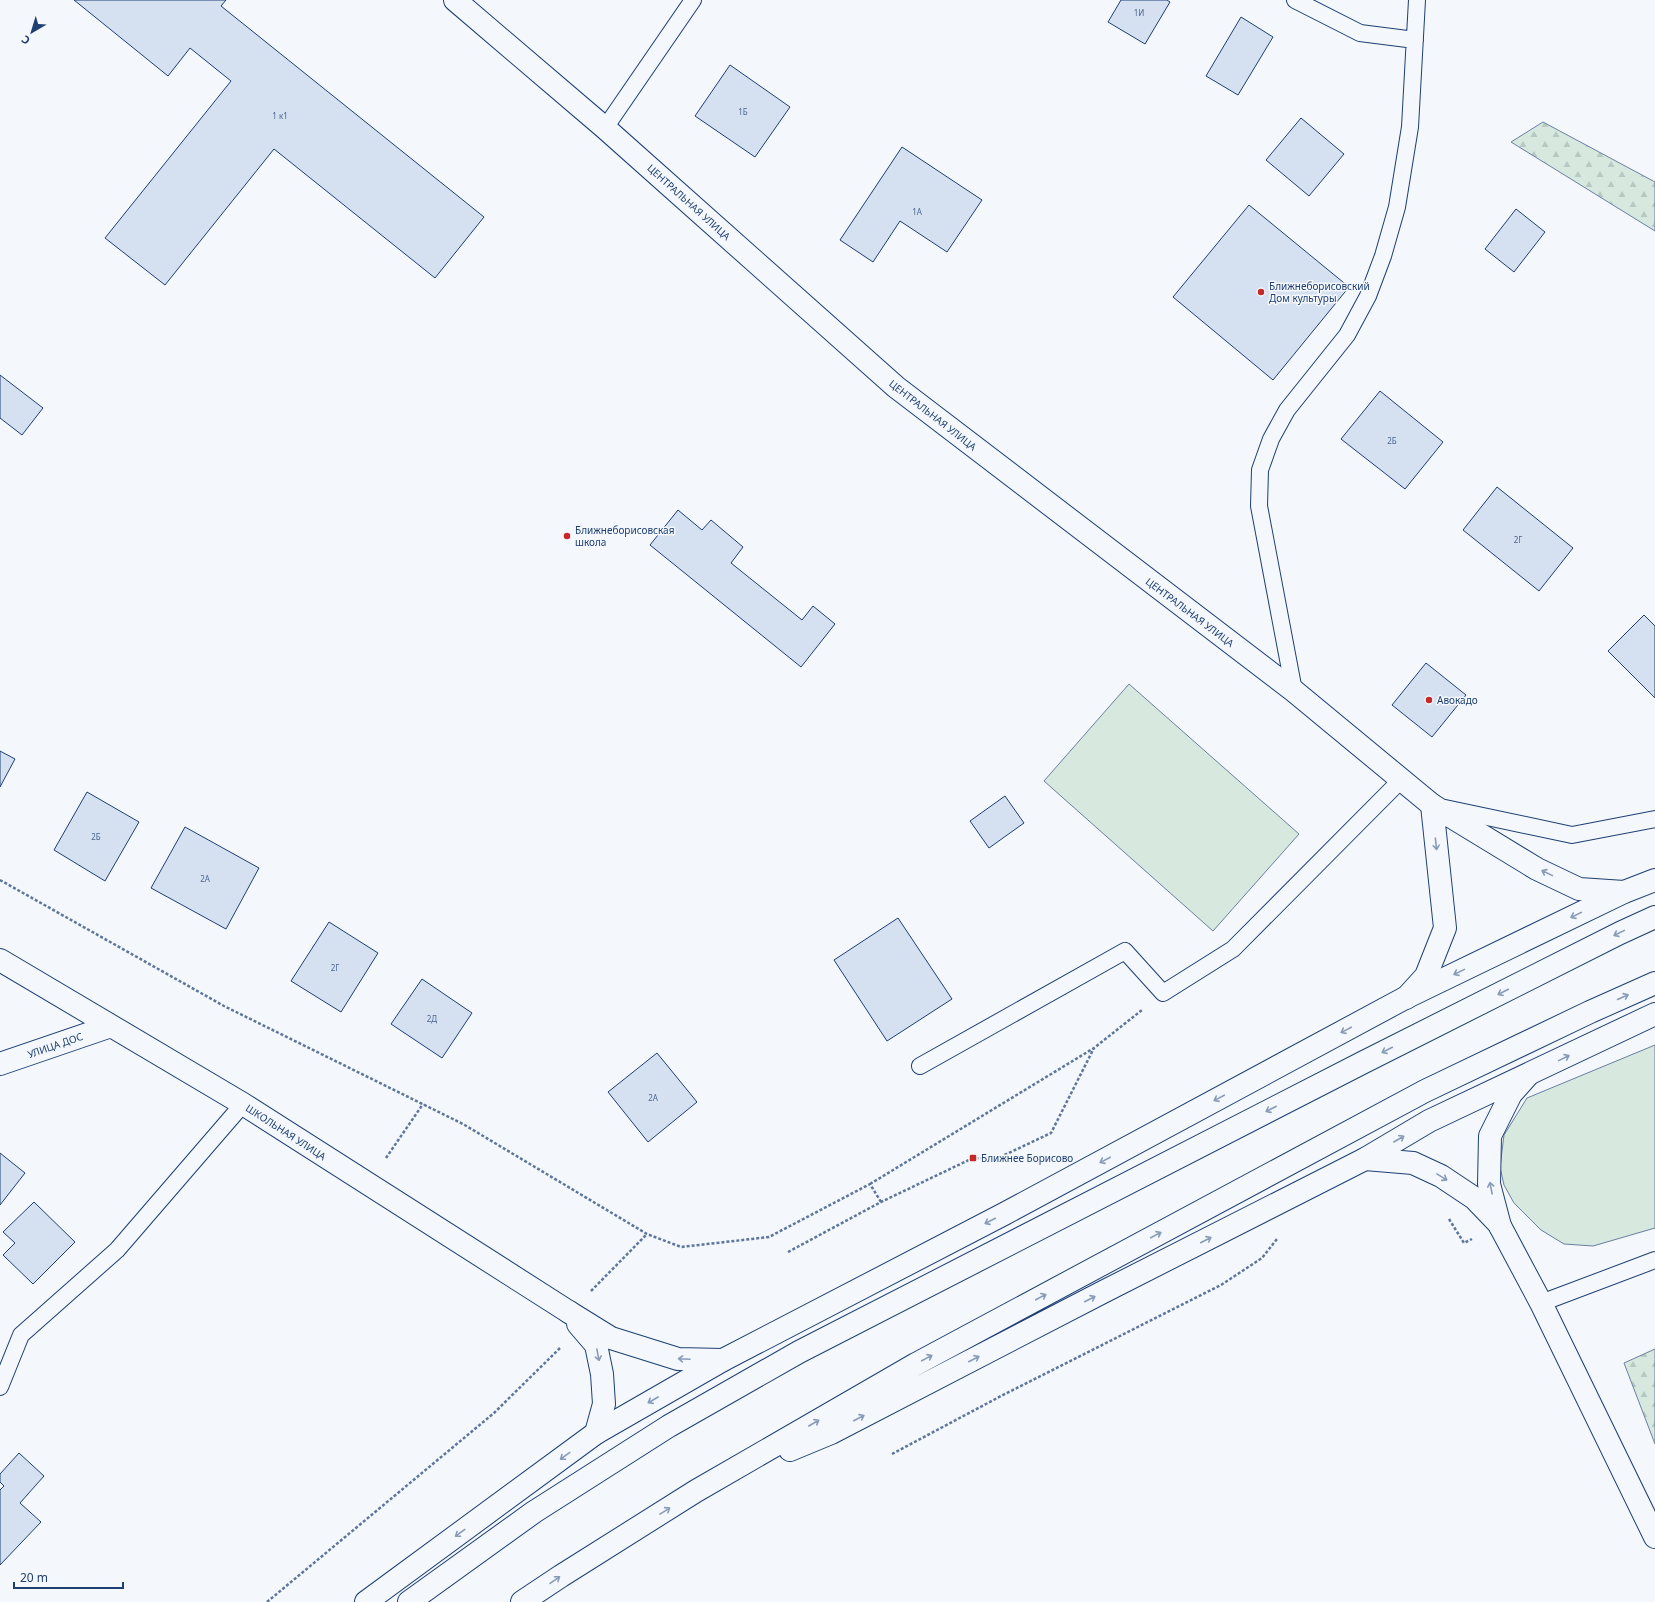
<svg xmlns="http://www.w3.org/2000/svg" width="1655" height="1602" font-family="'Noto Sans',sans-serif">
<defs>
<pattern id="forest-firs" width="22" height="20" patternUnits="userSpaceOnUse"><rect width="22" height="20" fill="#d7e8df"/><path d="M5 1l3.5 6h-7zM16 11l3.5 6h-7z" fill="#b8c8c3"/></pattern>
</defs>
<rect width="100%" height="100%" fill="#f4f7fb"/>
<path fill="#d7e8df" stroke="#687fa3" d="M1129 684 1299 834 1213 931 1044 781Z
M1655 1045V1228L1593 1246 1564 1244 1541 1230 1514 1203 1504 1185 1500 1167 1504 1135 1527 1098Z"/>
<path fill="url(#forest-firs)" stroke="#687fa3" d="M1543 122 1655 182V231L1511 142Z
M1655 1349V1444L1624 1363Z"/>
<path fill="#d5e0f0" stroke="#1d3f73" d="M74 0H226L221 6 484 217 435 278 274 149 165 285 105 238 231 81 190 48 168 76Z
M1121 0H1167L1170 2 1145 44 1108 22Z
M1241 17 1273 37 1238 95 1206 76Z
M730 65 790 107 755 157 695 116Z
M1301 118 1344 154 1309 196 1266 160Z
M902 147 982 200 947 252 900 221 873 262 840 240Z
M1249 205 1349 287 1273 380 1173 297Z
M1516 209 1545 232 1514 272 1485 249Z
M0 375 43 408 22 435 0 418Z
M1380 391 1443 442 1405 489 1341 439Z
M1497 487 1573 548 1539 591 1463 530Z
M678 510 702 530 711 520 743 547 731 563 802 620 813 606 835 624 801 667 650 545Z
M1644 615 1655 626V698L1608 651Z
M1426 663 1466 695 1432 737 1392 705Z
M0 751 15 759 0 787Z
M87 792 139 822 105 881 54 850Z
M1005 796 1024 823 989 848 970 821Z
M185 827 259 868 226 929 151 888Z
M898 918 952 999 887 1041 834 960Z
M329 922 378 953 341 1012 291 981Z
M422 979 472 1013 442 1058 391 1024Z
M657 1053 697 1102 648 1142 608 1092Z
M0 1153 25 1173 0 1205Z
M34 1202 75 1242 33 1284 3 1255 15 1243 3 1232Z
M19 1453 44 1476 20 1503 41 1522 0 1565V1490L4 1486 0 1482V1474Z"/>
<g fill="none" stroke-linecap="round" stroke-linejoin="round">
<g stroke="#1d3f73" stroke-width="18">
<path id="lane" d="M1295 0 1360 33 1415 40
M605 128 693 0
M1294 691 1259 506 1260 470 1271 439 1287 410 1347 335 1368 296 1383 256 1397 207 1410 127 1417 0
M1445 808 1572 835 1655 819
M920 1066 1125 951 1163 993 1233 949 1401 780
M1541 1303 1655 1260
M0 1387 21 1335 117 1250 243 1104"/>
</g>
<g stroke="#1d3f73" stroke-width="24">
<path id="street" d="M455 0 605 128 896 387 1294 691 1432 805
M0 960 243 1104 569 1312
M0 1064 111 1026
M1500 1226 1541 1303 1655 1537"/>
</g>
<g stroke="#1d3f73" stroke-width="24">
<path id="primary" d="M1432 805 1537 869 1579 889 1624 892
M1406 998 1426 976 1445 928 1432 805
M1365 1159 1413 1163 1441 1176 1474 1198 1498 1223
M1500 1226 1489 1184 1490 1136 1511 1094 1528 1075
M569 1312 611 1338 678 1359 723 1360
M578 1324 596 1345 602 1374 604 1404 596 1433"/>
</g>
<g stroke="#1d3f73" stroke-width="24">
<path id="highway" d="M790 1450 831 1433 1103 1292 1365 1159 1429 1121 1655 1014
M366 1602 596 1433 723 1360 1004 1214 1405 998 1624 892 1655 880
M409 1602 534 1512 669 1426 799 1352 1362 1063 1620 933 1655 917
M522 1602 561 1576 696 1491 916 1364 1425 1091 1590 1012 1655 983"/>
</g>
<path stroke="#5e769c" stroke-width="2.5" stroke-dasharray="3 2" stroke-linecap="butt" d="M0 880 224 1006 463 1124 647 1234 681 1247 769 1237 870 1184 881 1202
M386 1158 423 1104
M870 1184 1094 1048 1142 1010
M1449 1219 1464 1243 1472 1239
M788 1252 881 1202 973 1158 996 1159 1051 1133 1094 1048
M591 1291 647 1234
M892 1454 1001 1396 1221 1285 1262 1258 1277 1239
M267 1602 494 1413 560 1348"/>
<use href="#lane" stroke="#f4f7fb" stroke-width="16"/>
<use href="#street" stroke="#f4f7fb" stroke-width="22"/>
<use href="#primary" stroke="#f4f7fb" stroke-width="22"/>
<use href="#highway" stroke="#f4f7fb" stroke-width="22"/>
</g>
<defs><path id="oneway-shaft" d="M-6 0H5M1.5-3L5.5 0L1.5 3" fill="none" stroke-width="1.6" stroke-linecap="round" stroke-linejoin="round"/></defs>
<g stroke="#889bb7">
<use href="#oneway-shaft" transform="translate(1436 844) rotate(84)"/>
<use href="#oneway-shaft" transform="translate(1547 873) rotate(-154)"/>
<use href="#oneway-shaft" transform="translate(1576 915) rotate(154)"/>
<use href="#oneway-shaft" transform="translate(1619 933) rotate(154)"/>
<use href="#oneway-shaft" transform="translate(1459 972) rotate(154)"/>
<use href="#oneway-shaft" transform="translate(1503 992) rotate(153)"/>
<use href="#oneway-shaft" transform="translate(1623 997) rotate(-24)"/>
<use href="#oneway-shaft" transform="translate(1346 1030) rotate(152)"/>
<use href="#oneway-shaft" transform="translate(1387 1050) rotate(153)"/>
<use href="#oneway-shaft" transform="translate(1564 1058) rotate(-26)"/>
<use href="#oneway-shaft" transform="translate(1219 1098) rotate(152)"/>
<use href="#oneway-shaft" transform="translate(1271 1109) rotate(153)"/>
<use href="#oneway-shaft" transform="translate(1399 1139) rotate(-30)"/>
<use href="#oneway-shaft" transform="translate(1105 1160) rotate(152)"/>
<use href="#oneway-shaft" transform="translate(1442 1177) rotate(31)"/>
<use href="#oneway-shaft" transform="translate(1491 1188) rotate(-101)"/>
<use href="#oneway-shaft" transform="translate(990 1221) rotate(153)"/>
<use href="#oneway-shaft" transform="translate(1156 1235) rotate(-28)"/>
<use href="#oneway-shaft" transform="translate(1206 1240) rotate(-27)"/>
<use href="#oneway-shaft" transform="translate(1041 1297) rotate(-28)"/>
<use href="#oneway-shaft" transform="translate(1090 1299) rotate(-27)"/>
<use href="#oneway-shaft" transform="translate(598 1355) rotate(79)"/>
<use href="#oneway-shaft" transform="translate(927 1358) rotate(-28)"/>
<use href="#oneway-shaft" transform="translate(684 1359) rotate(-177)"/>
<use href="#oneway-shaft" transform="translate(974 1359) rotate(-27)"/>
<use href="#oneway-shaft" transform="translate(653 1400) rotate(150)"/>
<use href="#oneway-shaft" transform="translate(859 1418) rotate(-27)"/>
<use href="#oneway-shaft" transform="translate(814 1423) rotate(-30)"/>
<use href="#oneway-shaft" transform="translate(565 1456) rotate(144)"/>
<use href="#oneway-shaft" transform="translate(665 1511) rotate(-32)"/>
<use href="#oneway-shaft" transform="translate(460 1533) rotate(144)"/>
<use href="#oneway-shaft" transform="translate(555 1580) rotate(-35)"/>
</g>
<g fill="#c62828" stroke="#f4f7fb" stroke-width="1.5">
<circle cx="1261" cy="292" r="4"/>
<circle cx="567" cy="536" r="4"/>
<circle cx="1429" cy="700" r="4"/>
<rect x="969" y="1154" width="8" height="8" rx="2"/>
</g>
<g text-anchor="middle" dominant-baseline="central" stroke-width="3" stroke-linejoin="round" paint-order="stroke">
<g font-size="8" fill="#4b6792">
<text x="1139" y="12">1И</text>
<text x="743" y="111">1Б</text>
<text x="280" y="115">1 к1</text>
<text x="917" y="211">1А</text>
<text x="1392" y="440">2Б</text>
<text x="1518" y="539">2Г</text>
<text x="96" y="836">2Б</text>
<text x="205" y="878">2А</text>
<text x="335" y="967">2Г</text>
<text x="432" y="1018">2Д</text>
<text x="653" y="1097">2А</text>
</g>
<g font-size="10" fill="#1d3f73" stroke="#f4f7fb">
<text transform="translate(689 202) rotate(42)">ЦЕНТРАЛЬНАЯ УЛИЦА</text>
<text transform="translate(933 415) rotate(38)">ЦЕНТРАЛЬНАЯ УЛИЦА</text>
<text transform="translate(1190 612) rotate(37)">ЦЕНТРАЛЬНАЯ УЛИЦА</text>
<text transform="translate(55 1045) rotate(-19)">УЛИЦА ДОС</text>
<text transform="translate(286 1132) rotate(33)">ШКОЛЬНАЯ УЛИЦА</text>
</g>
<g font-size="10" fill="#1d3f73" stroke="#f4f7fb" text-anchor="start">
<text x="1269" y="286">Ближнеборисовский<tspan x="1269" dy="12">Дом культуры</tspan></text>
<text x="575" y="530">Ближнеборисовская<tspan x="575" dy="12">школа</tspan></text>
<text x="1437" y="700">Авокадо</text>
<text x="981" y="1158">Ближнее Борисово</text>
</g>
</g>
<g transform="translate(32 32) rotate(218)" stroke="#f4f7fb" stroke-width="3" paint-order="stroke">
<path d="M0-3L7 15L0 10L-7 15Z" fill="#1d3f73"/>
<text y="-6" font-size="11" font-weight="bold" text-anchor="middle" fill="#1d3f73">С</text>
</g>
<path d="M14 1582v6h109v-6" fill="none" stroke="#1d3f73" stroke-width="2"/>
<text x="20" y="1582" font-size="12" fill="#1d3f73" stroke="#f4f7fb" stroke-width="3" paint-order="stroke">20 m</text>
</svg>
